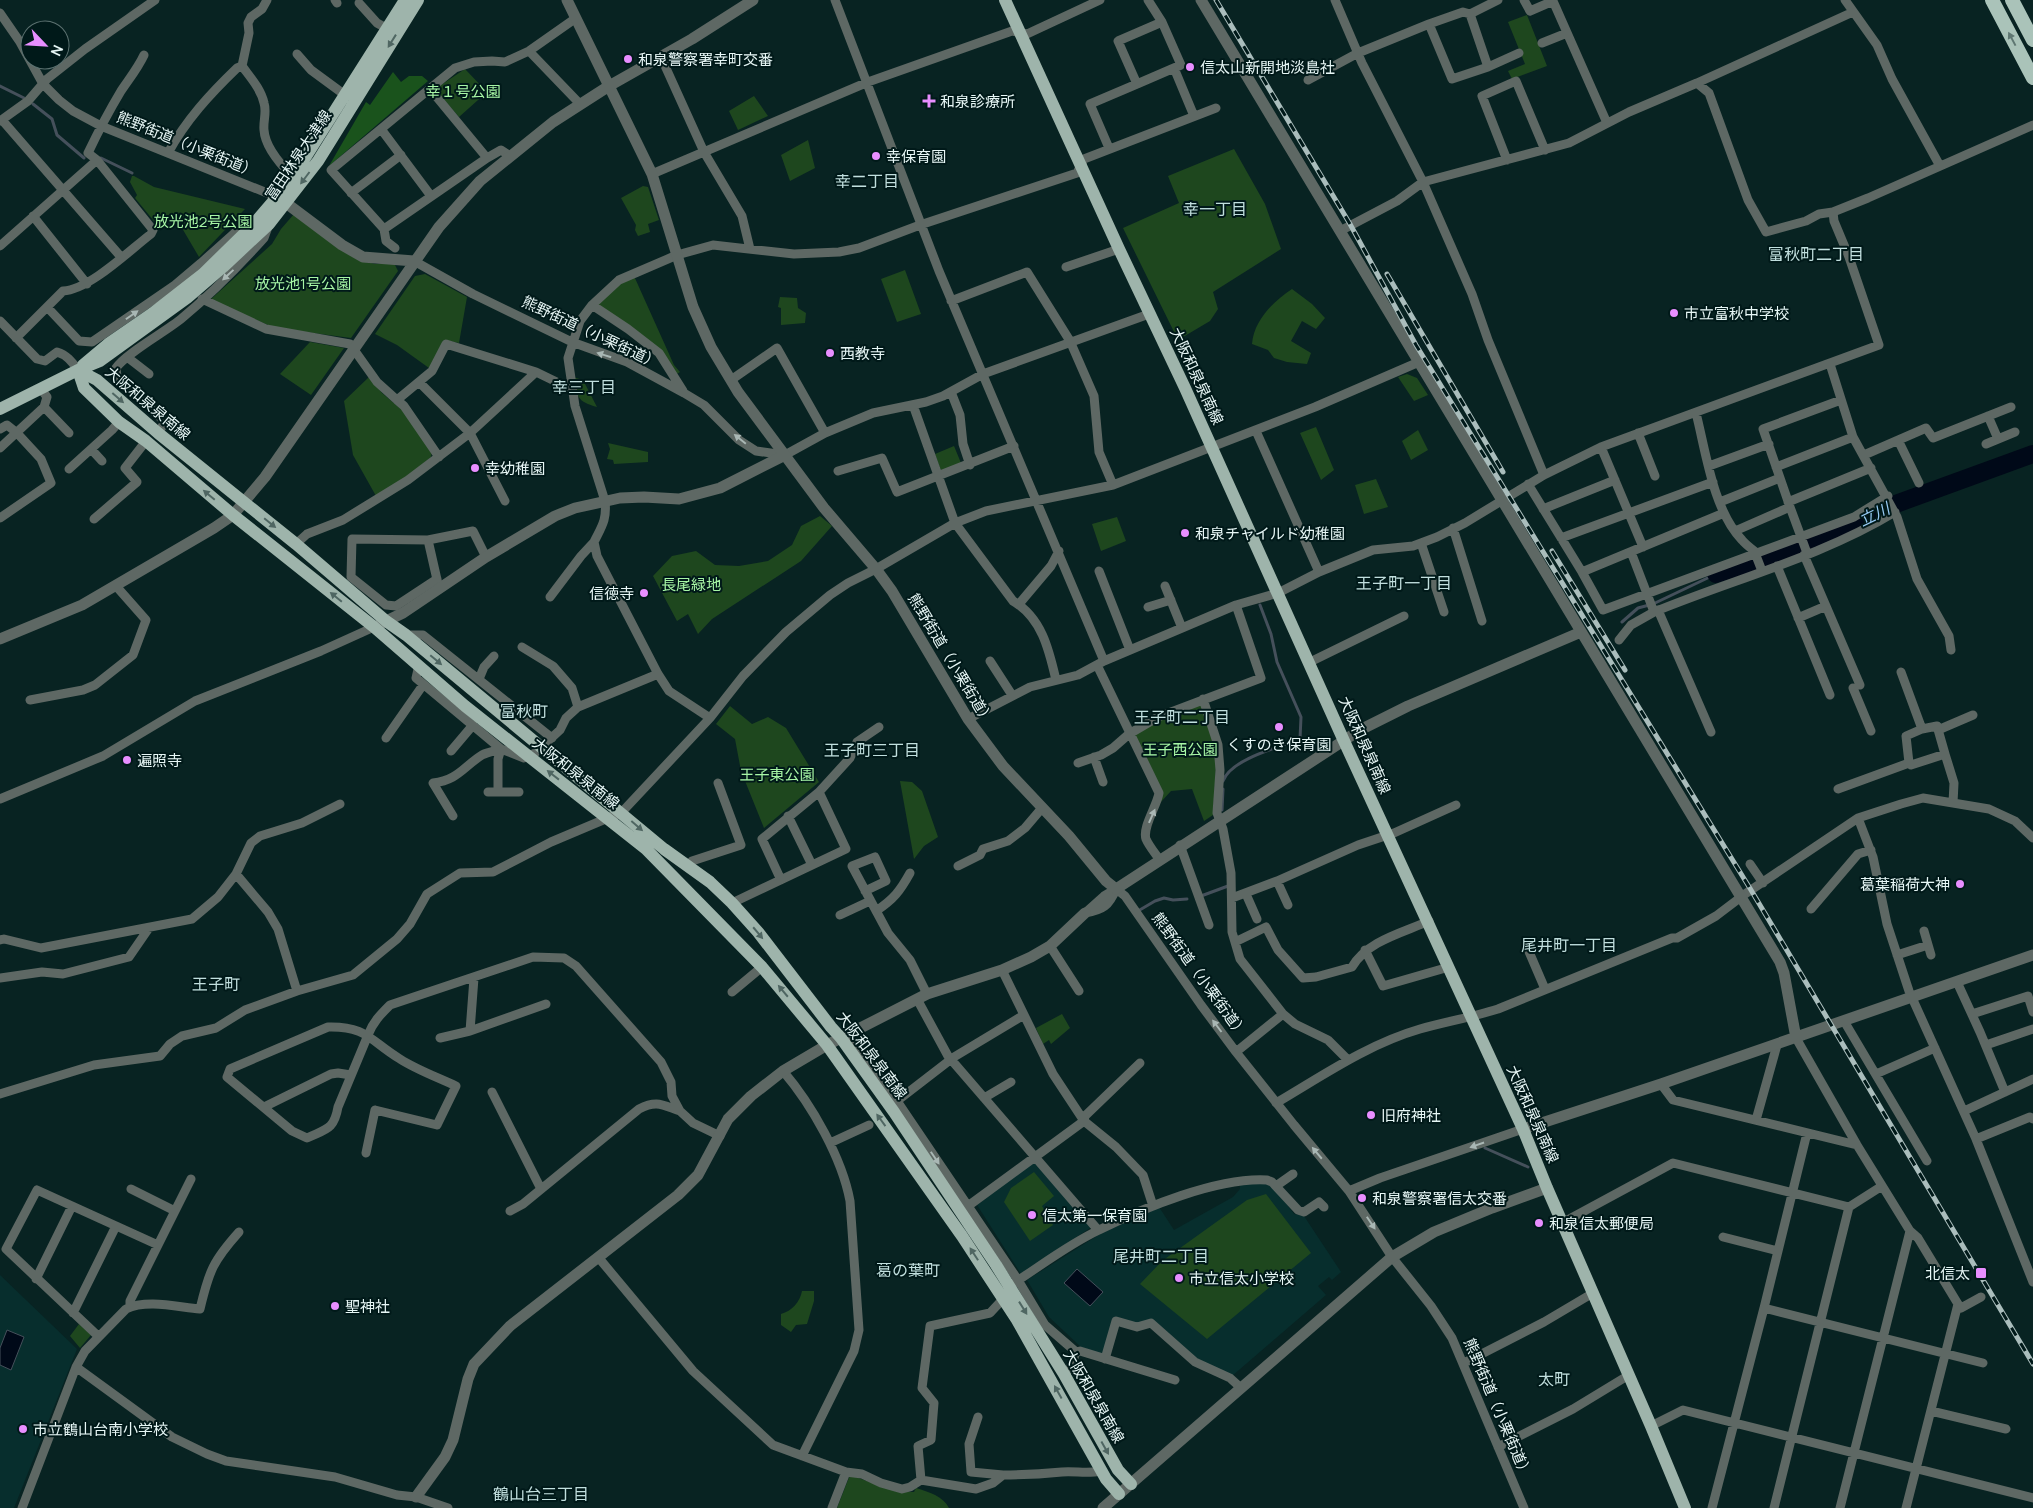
<svg xmlns="http://www.w3.org/2000/svg" width="2033" height="1508" font-family="Manrope,'Noto Sans JP',sans-serif">
<rect width="100%" height="100%" fill="#082322"/>
<path fill="#072e2d" d="M1034 1162 1090 1225V1228L1021 1274 977 1205Z
M1262 1182 1270 1185 1277 1191 1294 1214 1304 1216 1341 1272 1332 1280 1329 1277 1318 1286 1326 1295 1232 1376 1196 1361 1151 1321 1136 1325 1115 1319 1104 1355 1081 1347 1049 1317 1027 1280 1100 1234 1159 1207 1174 1230 1233 1197 1240 1189V1185Z
M0 1275 77 1349 14 1508H0Z"/>
<path fill="#1e471e" d="M1527 15 1547 66 1512 79 1508 71 1525 64 1508 22Z
M465 69 487 92 459 117 435 89Z
M754 96 768 116 738 130 729 111Z
M808 140 815 168 790 181 781 155Z
M1234 149 1265 204 1281 249 1213 292 1218 309 1210 321 1178 340 1123 228 1179 203 1168 176Z
M132 176H134L154 187 245 209 199 257 179 223 169 217 158 226 135 198 137 195 130 182Z
M643 186 648 187 659 220 648 224 650 232 638 236 635 230 636 225 621 198Z
M294 214 358 260 375 264 394 263 398 271 351 338 275 328 210 300 272 244 281 229Z
M905 270 921 314 897 322 881 279Z
M425 274 467 297 459 343 444 340 429 368 397 345 375 334 415 276Z
M634 276 674 365 680 372 675 375 661 352 594 304 622 281Z
M1292 289 1312 304 1325 318 1316 329 1302 321 1291 341 1311 353 1307 364 1287 362 1274 358 1268 350 1252 344C1254 320 1273 302 1292 289Z
M780 297 797 298 798 308 806 313 805 323 781 325V308L778 307Z
M310 342 344 348 311 395 280 374Z
M1407 374 1417 378 1428 395 1414 401 1398 377Z
M369 377 382 393 402 410 432 452 431 457 402 481 376 496 353 455 344 401Z
M573 377 583 380 597 407C576 401 578 397 573 377Z
M1316 427 1334 470 1321 480 1300 433Z
M1418 430 1428 450 1411 460 1402 441Z
M608 443 648 452V462L614 464 613 460 607 459 610 449Z
M954 446 961 463 941 471 935 454Z
M1376 479 1388 507 1364 514 1355 485Z
M820 516 832 526 801 561 712 619 698 634 688 614 677 621 653 576 672 556 696 551 715 565 739 566 768 561 792 545 801 526Z
M1117 517 1126 541 1101 551 1092 524Z
M1199 704 1203 705 1216 746V767L1213 815 1204 821 1192 789 1171 791 1160 803 1135 736C1141 723 1185 710 1199 704Z
M730 706 752 724 768 717 786 728 819 782 764 828 741 771 735 739 716 724Z
M900 781 912 782 922 791 938 837 924 846 914 859Z
M1062 1014 1070 1028 1051 1044 1049 1040 1043 1044 1036 1028Z
M1034 1172 1054 1196 1042 1206 1053 1225 1030 1241 1004 1202 1011 1188Z
M1266 1194 1311 1253 1207 1339 1140 1284 1162 1261 1247 1200Z
M802 1291H814V1301L807 1324 796 1325 791 1332 781 1325V1314C792 1311 800 1302 802 1291Z
M79 1324 91 1335 80 1348 70 1336Z
M850 1475 898 1492H914L916 1488C929 1492 943 1496 949 1508H837Z"/>
<path fill="#1a531c" d="M393 72 401 82 409 76H422L428 81 329 166 366 102 370 105Z"/>
<path fill="#000918" stroke="#45505b" d="M1077 1269 1103 1292 1090 1306 1064 1283Z
M7 1330 24 1337 11 1370 0 1365V1348Z"/>
<g fill="none" stroke-linecap="round" stroke-linejoin="round">
<path stroke="#45505b" stroke-width="3" d="M0 86 24 98
M33 104 52 119 57 135 84 158
M101 158 132 173
M1622 622 1638 608 1653 604 1716 574
M1223 781C1231 759 1279 747 1300 739L1301 717 1277 662 1271 634 1260 605
M1222 810 1223 789
M1201 896 1228 886
M1138 911 1155 901 1164 898 1173 900 1187 899
M1485 1148 1528 1167"/>
<path stroke="#000918" stroke-width="18" d="M1716 574 1772 557 1870 518 1893 505 2033 454"/>
<path stroke="#5e6864" stroke-width="9" d="M267 0 262 9 251 17 248 23 249 33 242 66C250 77 261 89 264 103 267 112 263 121 264 130 265 147 281 165 292 176
M335 0 337 3
M835 0 939 271 1104 661
M1148 0 1162 22 1181 65 1174 68 1194 116
M1335 0 1362 63 1423 182 1472 294 1488 340 1544 475
M1524 0 1530 11 1553 1 1607 123
M1845 0 1877 45 1892 79 1940 166
M359 3 377 23 386 28
M0 13 20 42 43 84 59 100 73 111 101 126 277 197
M1429 24 1452 79 1488 67 1470 14
M1542 43 1567 33
M529 51 580 104
M297 54 311 70 345 95
M661 57 704 152 742 216 750 249
M1488 67 1519 53
M1308 80 1358 53 1429 24 1463 12 1470 14 1498 0
M1697 83 1709 93 1748 200 1766 232 1806 221 1819 214 1833 212
M1137 84 1174 68
M430 89 487 158
M2 120 121 257
M0 121 28 101 47 79 85 49 155 0
M381 129 431 196
M1109 148 1090 104 1137 84 1118 41 1162 22
M168 153C186 120 210 94 237 68L242 66
M1507 160 1482 96 1516 81 1545 150
M652 174 868 82 1012 31 1027 34 1100 0
M351 193 401 155
M33 216 87 284
M384 229 487 158 501 150 510 156
M1340 231 1397 201 1423 182 1569 143 1629 112 1697 83 1853 12
M0 246 97 160 88 153C98 132 109 111 121 91 129 79 138 68 144 55
M395 248 386 241 384 229 331 170 455 68 474 62 492 61 505 62 529 51 576 18
M414 261 473 294 572 342 627 362 684 393 704 405 739 440 756 451 785 455 825 433 873 413 926 402 943 396 983 374 1149 314
M1066 267 1119 249
M202 299 266 329 350 344 377 382 397 400 432 371 446 344 536 372
M951 301 1027 272 1070 341 1094 396 1099 452 1113 485
M592 305 628 329 659 353 683 391
M47 307 79 341 92 342 175 285 201 263 239 229 252 226
M0 321 37 359 45 361 57 352C67 355 72 362 78 370
M16 338 63 291C89 290 130 250 151 234L153 230 97 160
M127 357 149 374
M1830 364 1853 437 1897 517 1917 579 1949 636 1951 650
M731 380 777 348 825 433
M420 383 470 433 505 501
M951 392 960 415 963 444 970 465
M397 400 404 406 439 457
M913 405 955 523 1013 601C1042 618 1049 650 1056 680
M44 407 69 433
M1696 413C1706 452 1713 510 1742 540 1746 545 1752 549 1757 553L1854 517 1888 496
M1988 416 1998 439
M0 429 7 425 17 433 41 459 51 483 0 518
M1256 431 1319 572
M158 433 165 422 117 377 116 368C125 354 165 332 181 319 210 295 238 267 264 238L268 227
M1638 433 1655 476
M1898 440 1919 483
M1986 444 2015 432
M1601 447 1643 547
M0 448 44 407 47 397 44 393
M91 449 102 461
M1864 455 1926 428 1933 438 2011 407
M1709 466 1769 444
M1776 467 1853 437
M69 469 112 430 119 422
M838 471 882 458 897 492 1014 446
M1780 478 1763 429 1841 400
M1528 484 1582 572 1603 610 1757 553
M1720 502 1780 478 1790 507
M1788 502 1871 468
M1543 509 1615 480
M94 519 137 482 125 468 146 441
M1453 528 1482 621
M1735 531 1790 507 1807 553
M1561 538 1713 482
M428 540 438 584
M1421 543 1444 612
M296 544 307 534 343 520 408 480 470 433 536 372 571 389
M1631 552 1654 612C1734 579 1821 557 1895 512
M1755 553 1762 571
M1804 555 1860 685
M1777 566 1830 695
M1099 571 1130 650
M1582 572 1724 513
M437 579 396 606 386 605 351 577 352 539 428 540 473 531 486 557
M1165 586 1182 628
M550 597 581 556 594 542
M1019 604 1051 566 1059 551
M1148 607 1171 600
M1658 610 1711 732
M1798 618 1826 606
M406 635H423L552 738
M1619 640 1631 625 1654 612
M522 647 553 666 572 688 578 707
M990 661 1012 695
M1310 662 1404 616
M419 665 416 678 501 749 524 758 535 753 560 730 566 718 578 707 658 674
M1097 665 1159 793C1157 806 1142 827 1146 839 1149 846 1155 853 1159 859
M479 679 484 667 494 656
M1853 688 1871 731
M1203 699 1218 745 1220 770 1217 813 1223 829 1231 873 1232 932 1240 959 1283 1014 1295 1024 1328 1040 1348 1060
M30 700 83 690 95 685 133 655 146 620 116 586
M710 718 669 691 658 674 597 556 594 542C602 526 607 520 605 501L575 406 568 358 580 321 592 305 619 280 677 255 713 245 794 254 839 252 859 248 920 225 1077 173 1084 159 1216 108
M968 719 1030 687 1078 675 1104 661 1182 628 1236 605 1278 593 1319 572 1373 550 1413 546 1437 537 1465 523 1544 475 1601 447 1879 345 1849 257 1834 221 1833 212 1868 198 2033 125
M1938 730 1973 715
M386 738 423 685
M451 751 473 725
M1945 754 1954 783 1953 803
M1094 757 1103 782
M1078 763 1101 755 1113 748 1129 734 1158 717 1261 678 1236 605
M1909 763 1911 765 1945 754 1937 726 1922 729
M1838 789 1909 763 1906 736 1922 729 1901 672
M488 792H519
M498 792V759L501 749
M0 799 103 756 195 701 321 651 374 627
M453 816 433 783C458 780 463 767 482 755 488 752 495 751 501 749
M788 816 812 865
M1858 818 1873 857 1887 924 1909 991 1976 1139 2033 1282
M1180 845 1209 925
M1750 864 1763 883
M688 866 692 861 741 845 718 783
M958 866 980 855 983 849 1008 841 1025 828 1042 808
M236 874 251 843 260 836 302 823 340 804
M781 880 762 839 819 792
M1277 881 1288 905
M1116 889 1125 896 1201 1005 1236 1052 1294 1125 1349 1191 1392 1257 1431 1306 1452 1338 1524 1508
M865 891 886 881 875 857 852 866 888 933 910 960 927 994
M1246 894 1257 919
M1232 898 1277 881 1358 845 1394 833 1456 805
M732 903 846 849 819 792 850 758 857 742 879 727
M1811 909 1858 854 1871 850
M876 911C894 899 900 891 910 873
M1085 913C1103 910 1109 906 1116 889
M1085 913 1104 896 1116 889
M840 915 870 901
M1924 931 1931 955
M0 940 4 939 41 948 192 919 218 897 236 874 268 912 278 929 297 991
M1235 942 1266 927 1278 950 1303 978 1316 977 1352 967C1367 941 1402 933 1429 921
M1050 946 1079 991
M1527 947 1545 989
M1365 950 1383 986 1449 967
M1897 955 1928 945
M1002 970 1053 1074 1084 1121 1116 1147 1143 1175 1153 1206
M0 978 42 972 63 974 129 957 149 928
M1957 982 1980 1032 2005 1092
M732 992 762 967
M917 999 948 1056 1098 1230
M1972 1014 2028 996 2033 1012
M1844 1021 1927 1161
M470 1031 474 978
M440 1038 470 1031 546 1004
M1796 1038 1857 1145 1910 1231 1918 1238 1958 1304 1906 1508
M844 1039 858 1048 897 1101 1018 1280 1045 1325 1076 1352 1070 1369 1064 1374
M1986 1045 2033 1029
M1236 1052 1283 1014
M783 1071C812 1105 842 1158 850 1201L859 1330 854 1351 802 1456
M1876 1074 1935 1048
M1661 1084 1673 1100 1857 1145
M492 1092 541 1189
M0 1094 94 1065 160 1056 170 1044 182 1036 216 1028 245 1010 297 991 353 975 397 939 410 924 427 894 460 873 493 872 551 842 622 812 710 718 743 676 786 632 830 595 848 583 876 569 955 523 986 511 1113 485 1315 407 1419 362
M984 1098 1011 1082
M897 1101 954 1057 1024 1015
M1276 1103C1322 1076 1368 1044 1420 1029 1446 1022 1472 1017 1498 1009L1672 938H1677L1716 916 1745 894 1858 818 1901 804 1923 798 1989 809 2015 821 2033 838
M264 1107 331 1074 338 1073 351 1075
M1964 1111 2033 1079
M1756 1120 1777 1045
M1976 1139 2030 1117 2033 1119
M830 1143 869 1125
M366 1153 375 1110 437 1125 456 1086C437 1077 417 1070 400 1059 370 1041 367 1026 328 1027L230 1069 227 1077 292 1131 307 1138C326 1129 334 1130 338 1107L368 1035C373 1022 380 1015 390 1005L533 957 564 958 576 966 661 1062 671 1082 672 1096 680 1111 693 1123 720 1136
M1276 1186 1293 1174
M131 1189 175 1211
M1349 1191 1380 1178 1523 1129
M968 1206 1084 1121 1085 1116 1140 1063
M510 1211 523 1204 639 1109C657 1100 662 1105 680 1111
M1562 1223 1673 1163 1849 1207
M1723 1237 1778 1251
M598 1257 693 1371 773 1445 846 1472 862 1474 881 1483 902 1489 910 1487 921 1480 976 1489 993 1483 1003 1475C1023 1475 1042 1474 1062 1472 1076 1471 1088 1474 1101 1471
M36 1279 72 1206
M1014 1283C1042 1265 1069 1244 1099 1230 1143 1208 1218 1177 1267 1180L1272 1182 1298 1210 1304 1212 1319 1202 1324 1207
M1958 1304 1961 1308 1981 1297
M130 1307V1301L191 1179
M1764 1308 1807 1133
M73 1313 116 1226
M98 1336 6 1249 37 1190 158 1245
M1076 1352 1080 1351 1175 1380
M1105 1359 1116 1321 1137 1327 1151 1323 1195 1362 1230 1378 1241 1388
M1464 1363 1544 1322 1593 1293
M76 1367 172 1437 207 1454 226 1461 335 1477 397 1495 416 1497 448 1508
M1931 1411 2006 1429
M978 1417 969 1444 971 1472 1003 1475
M1651 1426 1683 1410 2033 1498
M1498 1447 1573 1409 1629 1375
M921 1480 918 1446 931 1440 934 1403 922 1388 930 1326 990 1313 1003 1299
M22 1508 76 1367 85 1351 126 1309C147 1299 177 1307 200 1309 209 1271 213 1261 239 1232
M832 1508 846 1472
M1712 1508 1764 1308 1983 1363
M1774 1508 1849 1207 1882 1186
M1840 1508 1910 1231"/>
<path stroke="#5e6864" stroke-width="11" d="M567 0 652 174 693 307 711 347 738 392 824 508 876 569 892 591 968 719 1003 766 1069 836 1106 881 1116 889 1360 730 1408 706 1581 632
M1201 0 1780 962 1784 973 1796 1038
M278 197 342 245 363 257 414 261
M380 624 403 613 486 557 555 516 575 508 620 498 644 497 679 499 720 488 785 455
M0 639 82 605 214 528 233 515 265 477 439 227 480 181 553 122 609 86 692 39 753 0
M1523 1129 1661 1084 2033 955
M416 1497 445 1457 453 1440 468 1379 474 1364 510 1326 678 1195 698 1175 728 1119 751 1096 783 1071 827 1045 927 994 1002 970 1031 957 1050 946 1085 913
M1103 1508 1392 1257 1434 1232 1492 1208 1547 1188"/>
<path stroke="#9eb4ab" stroke-width="12" d="M1005 0 1119 249 1185 388 1344 741 1523 1129 1547 1188 1651 1426 1685 1508
M83 365 108 344 153 313 203 274 252 226 277 197 303 161 405 0
M78 370 97 380 158 433 296 544 386 621 406 635 664 849 710 882 732 903 758 932 831 1027 841 1038 894 1112 996 1265 1064 1374 1118 1470 1131 1484
M78 370 84 388 119 422 146 441 233 515 374 627 465 706 646 849 762 967 827 1045 962 1236 1017 1320 1106 1479 1119 1494
M0 409 78 370 100 361 187 298 223 267 269 224 318 161 418 0"/>
<path stroke="#aac3b9" stroke-width="14" d="M1992 0 2033 78
M2012 0 2033 40"/>
<g stroke="#aabdbc" stroke-width="5">
<path id="rail" d="M1216 0 1350 224 1416 345 1751 890 2033 1364
M1387 274 1503 472
M1552 551 1625 670"/>
</g>
<use href="#rail" stroke="#001919" stroke-width="3" stroke-dasharray="9" stroke-linecap="butt"/>
</g>
<defs><path id="oneway-solid" d="M-6-.8H1V-3.2L6.5 0L1 3.2V.8H-6Z" transform="scale(1.25)"/></defs>
<use fill="#5e7671" href="#oneway-solid" transform="translate(2012 39) rotate(-118)"/>
<g fill="#4f6662">
<use href="#oneway-solid" transform="translate(392 41) rotate(122)"/>
<use href="#oneway-solid" transform="translate(305 178) rotate(127)"/>
<use href="#oneway-solid" transform="translate(118 398) rotate(41)"/>
<use href="#oneway-solid" transform="translate(209 495) rotate(-140)"/>
<use href="#oneway-solid" transform="translate(270 523) rotate(39)"/>
<use href="#oneway-solid" transform="translate(336 597) rotate(-141)"/>
<use href="#oneway-solid" transform="translate(436 660) rotate(40)"/>
<use href="#oneway-solid" transform="translate(553 775) rotate(-142)"/>
<use href="#oneway-solid" transform="translate(637 826) rotate(41)"/>
<use href="#oneway-solid" transform="translate(758 933) rotate(50)"/>
<use href="#oneway-solid" transform="translate(783 991) rotate(-130)"/>
<use href="#oneway-solid" transform="translate(881 1120) rotate(-126)"/>
<use href="#oneway-solid" transform="translate(974 1254) rotate(-123)"/>
<use href="#oneway-solid" transform="translate(1023 1308) rotate(58)"/>
<use href="#oneway-solid" transform="translate(1058 1392) rotate(-119)"/>
<use href="#oneway-solid" transform="translate(1105 1448) rotate(61)"/>
</g>
<g fill="#a9b7b4">
<use href="#oneway-solid" transform="translate(228 275) rotate(137)"/>
<use href="#oneway-solid" transform="translate(132 315) rotate(-35)"/>
<use href="#oneway-solid" transform="translate(604 355) rotate(-162)"/>
<use href="#oneway-solid" transform="translate(740 439) rotate(-141)"/>
<use href="#oneway-solid" transform="translate(1152 816) rotate(-66)"/>
<use href="#oneway-solid" transform="translate(1217 1026) rotate(-127)"/>
<use href="#oneway-solid" transform="translate(1477 1145) rotate(161)"/>
<use href="#oneway-solid" transform="translate(1317 1153) rotate(-130)"/>
<use href="#oneway-solid" transform="translate(935 1158) rotate(56)"/>
<use href="#oneway-solid" transform="translate(1371 1223) rotate(56)"/>
</g>
<g fill="#e88eff" stroke="#001919" stroke-width="2">
<circle cx="628" cy="59" r="5"/>
<circle cx="1190" cy="67" r="5"/>
<path d="M926.5 93.5h5v5h5v5h-5v5h-5v-5h-5v-5h5z"/>
<circle cx="876" cy="156" r="5"/>
<circle cx="1674" cy="313" r="5"/>
<circle cx="830" cy="353" r="5"/>
<circle cx="475" cy="468" r="5"/>
<circle cx="1185" cy="533" r="5"/>
<circle cx="644" cy="593" r="5"/>
<circle cx="1279" cy="727" r="5"/>
<circle cx="127" cy="760" r="5"/>
<circle cx="1960" cy="884" r="5"/>
<circle cx="1371" cy="1115" r="5"/>
<circle cx="1362" cy="1198" r="5"/>
<circle cx="1032" cy="1215" r="5"/>
<circle cx="1539" cy="1223" r="5"/>
<rect x="1975" y="1267" width="12" height="12" rx="2.5"/>
<circle cx="1179" cy="1278" r="5"/>
<circle cx="335" cy="1306" r="5"/>
<circle cx="23" cy="1429" r="5"/>
</g>
<g text-anchor="middle" dominant-baseline="central" stroke-width="4" stroke-linejoin="round" paint-order="stroke">
<g font-size="15" fill="#e7f7f6" stroke="#001919" text-anchor="start">
<text x="638" y="59">和泉警察署幸町交番</text>
<text x="1200" y="67">信太山新開地淡島社</text>
<text x="940" y="101">和泉診療所</text>
<text x="886" y="156">幸保育園</text>
<text x="1684" y="313">市立富秋中学校</text>
<text x="840" y="353">西教寺</text>
<text x="485" y="468">幸幼稚園</text>
<text x="1195" y="533">和泉チャイルド幼稚園</text>
<text x="634" y="593" text-anchor="end">信徳寺</text>
<text x="1279" y="744" text-anchor="middle">くすのき保育園</text>
<text x="137" y="760">遍照寺</text>
<text x="1950" y="884" text-anchor="end">葛葉稲荷大神</text>
<text x="1381" y="1115">旧府神社</text>
<text x="1372" y="1198">和泉警察署信太交番</text>
<text x="1042" y="1215">信太第一保育園</text>
<text x="1549" y="1223">和泉信太郵便局</text>
<text x="1970" y="1273" text-anchor="end">北信太</text>
<text x="1189" y="1278">市立信太小学校</text>
<text x="345" y="1306">聖神社</text>
<text x="33" y="1429">市立鶴山台南小学校</text>
</g>
<g font-size="15" fill="#a7f6a5" stroke="#001919">
<text x="463" y="91">幸１号公園</text>
<text x="203" y="221">放光池2号公園</text>
<text x="303" y="283">放光池1号公園</text>
<text x="691" y="584">長尾緑地</text>
<text x="1180" y="749">王子西公園</text>
<text x="777" y="774">王子東公園</text>
</g>
<g font-size="15" fill="#e7f7f6" stroke="#001919">
<text transform="translate(187 144) rotate(22)">熊野街道（小栗街道）</text>
<text transform="translate(298 155) rotate(-56)">富田林泉大津線</text>
<text transform="translate(591 332) rotate(25)">熊野街道（小栗街道）</text>
<text transform="translate(1197 376) rotate(65)">大阪和泉泉南線</text>
<text transform="translate(148 403) rotate(40)">大阪和泉泉南線</text>
<text transform="translate(951 659) rotate(59)">熊野街道（小栗街道）</text>
<text transform="translate(1365 745) rotate(66)">大阪和泉泉南線</text>
<text transform="translate(576 773) rotate(38)">大阪和泉泉南線</text>
<text transform="translate(1200 975) rotate(54)">熊野街道（小栗街道）</text>
<text transform="translate(872 1055) rotate(53)">大阪和泉泉南線</text>
<text transform="translate(1533 1114) rotate(66)">大阪和泉泉南線</text>
<text transform="translate(1094 1396) rotate(60)">大阪和泉泉南線</text>
<text transform="translate(1498 1408) rotate(67)">熊野街道（小栗街道）</text>
</g>
<g font-size="16" fill="#c1dfde" stroke="#001919">
<text x="867" y="181">幸二丁目</text>
<text x="1215" y="209">幸一丁目</text>
<text x="1816" y="254">富秋町二丁目</text>
<text x="584" y="387">幸三丁目</text>
<text x="1404" y="583">王子町一丁目</text>
<text x="524" y="711">富秋町</text>
<text x="1182" y="717">王子町二丁目</text>
<text x="872" y="750">王子町三丁目</text>
<text x="1569" y="945">尾井町一丁目</text>
<text x="216" y="984">王子町</text>
<text x="1161" y="1256">尾井町二丁目</text>
<text x="908" y="1270">葛の葉町</text>
<text x="1554" y="1379">太町</text>
<text x="541" y="1494">鶴山台三丁目</text>
</g>
<g font-size="16" font-style="italic" fill="#97cbf5" stroke="#001919">
<text transform="translate(1874 514) rotate(-26)">立川</text>
</g>
</g>
<g transform="translate(45 45) rotate(115)"><circle r="24" fill="#001919" stroke="#5c7271"/>
<path d="M0-4L9 19L0 12L-9 19Z" fill="#e88eff"/>
<text y="-8" font-size="14" font-weight="bold" text-anchor="middle" fill="#e7f7f6">N</text>
</g>
</svg>
